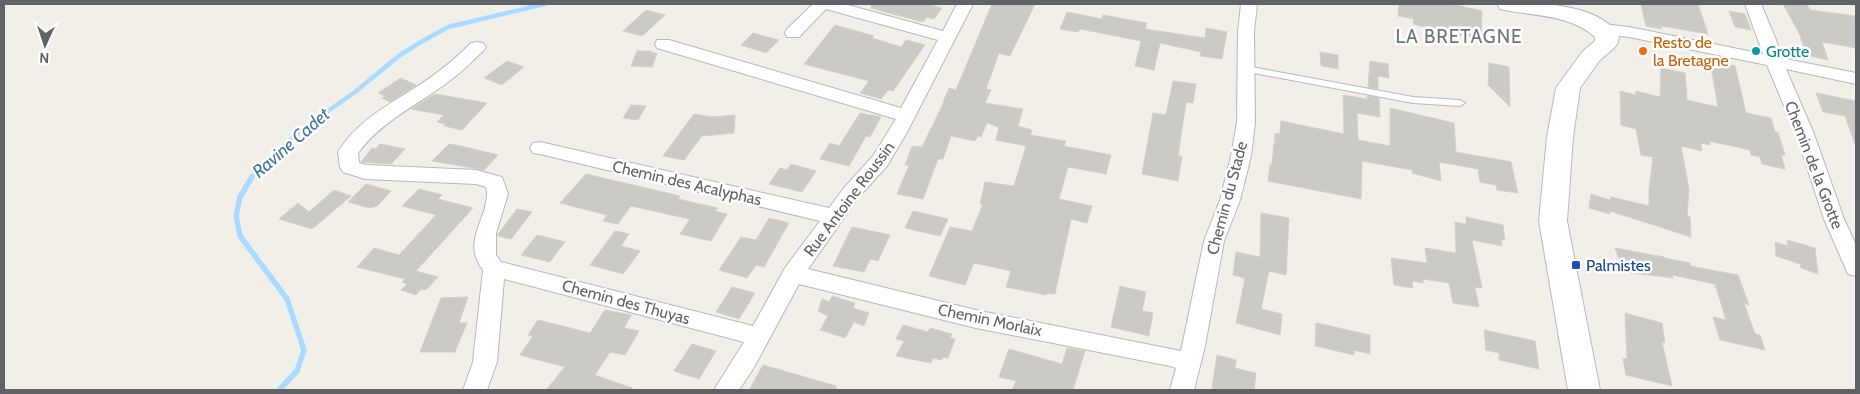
<svg xmlns="http://www.w3.org/2000/svg" width="1860" height="394" font-family="Cabin,sans-serif">
<rect width="100%" height="100%" fill="#f1efe8"/>
<g fill="none" stroke-linecap="round" stroke-linejoin="round">
<path stroke="#aadaff" stroke-width="4.5" d="M251 178 301 130 355 92 400 55 421 42 448 27 545 4"/>
<path stroke="#aadaff" stroke-width="5.5" d="M252 177 240 197 236 216 240 236 287 299 304 350 297 371 279 390"/>
</g>
<path fill="#cccac5" stroke="#d6d1c6" d="M871 4H927L942 8 934 19 927 17 923 22 871 8Z
M992 4H1035L1010 56 999 53 986 89 991 90 985 103 1023 109 1018 126 1032 130 1030 135 1066 141 1064 146 1111 155 1106 174 1068 167 1059 199 1092 206 1087 223 1071 219 1055 294 1047 293 1046 295 1006 287 1011 271 974 263 965 285 929 276 950 227 972 231 983 204H980L985 182 1014 186 1026 146 996 140 999 127 987 123 981 137 978 136 975 141 951 136 943 159H938L923 199 897 194 909 165H905L912 146 922 147 944 102H943L949 88 956 90Z
M1399 4H1452L1482 11 1481 39 1432 31 1431 29 1413 24 1414 19 1398 16Z
M1641 4H1698L1708 34 1661 26 1662 29 1646 26Z
M1783 4H1807L1810 10 1856 16V48L1822 42 1828 60 1806 55 1800 35Z
M646 10 665 15 642 36 623 31Z
M1729 11 1745 14 1751 30 1735 27Z
M1067 12 1102 19 1103 15 1147 23 1145 29 1205 38 1206 28 1227 32 1222 59 1200 56 1201 52 1160 43 1154 70 1135 66 1142 37 1141 41 1080 29 1078 32 1060 29Z
M835 25 874 36 872 38 901 47 906 40 925 45 893 91 888 90 881 99 860 93 869 81 804 64Z
M753 33 779 40 766 53 741 45Z
M637 51H652V53H657L652 67 631 66Z
M1320 52 1338 55V69L1321 66Z
M507 61 524 67 502 85 484 78Z
M1370 61 1388 64 1389 78 1378 76V89L1368 87Z
M1710 61 1735 66 1746 113 1771 118 1775 132H1778L1785 155H1781L1785 169 1762 164 1760 157 1751 155 1750 150 1709 141 1710 145 1701 143 1702 151 1681 146 1689 189 1687 216 1690 217 1691 237 1610 211V214L1589 208 1591 194 1610 200 1611 197 1649 206V190L1653 157 1641 155 1636 129 1621 125 1620 91 1636 95V91L1660 97 1661 68 1685 73 1687 100 1718 107Z
M1489 63 1509 67 1510 107 1488 85Z
M401 78 416 85 390 102 382 98 385 96 378 93Z
M1173 81 1196 84 1193 103 1186 102 1178 156H1182L1178 181 1142 174 1153 113 1166 115Z
M1816 93 1856 101V144H1855L1845 116 1823 112Z
M435 94 487 103 462 130 444 126 445 124 437 122 444 115 411 109Z
M1343 95 1367 99V96L1379 98 1380 117 1357 113 1358 140 1390 146V108L1454 123 1456 152 1511 162 1518 193 1497 190 1496 185 1480 182 1478 169 1439 162 1441 181 1412 173V170L1362 161 1361 199 1268 181 1270 164H1272L1275 134 1280 133 1281 121 1344 134Z
M631 105 646 106 638 120 623 118Z
M860 113 881 117 870 137 866 136 849 166 820 159 830 143 839 146Z
M694 114 713 117 735 115 734 133 702 136 684 160 663 156Z
M380 144 405 149 391 164 361 162 372 148 376 149Z
M449 144 461 146 498 155 484 170 432 161Z
M791 164 816 171 802 192 769 184 780 168 787 170Z
M586 174 680 196 678 199 718 208 715 211 727 214 711 241 680 234 690 219 631 206 618 224 603 221 607 215 560 203Z
M366 184 391 191 377 206 370 208 348 202Z
M419 189 442 195 438 199 473 208 416 271 438 277 426 290 421 289 416 295 401 290 407 284 402 282 405 279 357 267 374 248 399 255 436 215 402 206Z
M334 190 351 196 312 229 279 219 298 203 309 212Z
M517 209 532 212 511 239 498 236V234Z
M913 211 948 219 940 236 905 228Z
M1261 213 1289 218 1286 275 1269 271 1261 309 1282 314 1280 335 1236 323 1245 278 1233 275 1236 252 1260 257Z
M1466 217 1503 225 1505 240H1501L1502 246 1472 240 1482 288 1475 287 1479 307 1453 303 1449 283 1423 279V283L1412 281 1413 288 1394 285 1391 258 1427 263 1425 248 1456 253 1455 222 1466 224Z
M769 218 789 223 764 267 756 265 747 278 719 270 741 237 756 240Z
M852 227 890 235 878 261 870 259 864 272 833 266Z
M615 231 629 234 621 246 640 251 623 274 590 265Z
M537 235 565 242 550 262 521 255Z
M1787 240 1815 248 1818 274 1801 268 1800 264 1776 256 1775 242 1788 246Z
M1615 248 1664 257 1665 258 1690 263V266L1738 275 1749 305 1744 303 1755 334 1760 335 1765 350 1720 340 1713 317 1726 320 1715 284 1672 275 1673 278 1624 272Z
M1120 286 1146 292 1142 311 1153 313 1149 336 1111 327Z
M732 287 755 293 739 319 716 312Z
M832 296 855 303 853 308 869 313 864 326 854 322 845 338 820 330 828 316 818 311 822 299 829 302Z
M468 297 459 323H467L455 352H420L441 298Z
M605 310 631 315 624 328 639 331 625 355 610 352 595 375 632 388V390H546L565 367 520 355 533 336 528 335 538 320 590 333Z
M1625 313 1662 323 1665 343 1662 342 1672 386 1626 375 1623 358 1627 359Z
M1316 323 1370 335V354L1354 350V355L1315 346Z
M903 325 928 332 930 328 952 334 950 338 955 339 948 358 943 357 942 360 933 358 931 363 896 356 904 341 896 339Z
M1484 330 1535 341 1539 369 1499 360V353L1486 350Z
M692 344 716 351 699 379 674 371Z
M1067 348 1085 351 1073 390H1012L1016 381 999 377 1009 349 1062 364Z
M1217 355 1236 360 1235 368 1256 373 1254 390H1221L1212 388Z
M763 365 836 386V390H749Z"/>
<g fill="none" stroke-linecap="round" stroke-linejoin="round">
<g stroke="#b5b8bc" stroke-width="2">
<path id="lane" d="M1246 66 1413 97 1460 100 1465 103 1460 106 1413 103 1243 71 1242 69Z"/>
</g>
<g stroke="#b5b8bc" stroke-width="2">
<path id="street" d="M813 4H844L943 31 957 4H973L906 134 887 166 858 198 808 269 976 310 1181 351 1204 241 1220 200 1231 156 1237 122 1238 32 1241 4H1257L1254 32 1255 122 1251 156 1240 200 1224 241 1205 346 1194 390H1170L1176 368 1170 366 976 328 799 284 753 369 739 390H714L744 342 504 279 497 362 487 390H463L473 362 483 270C459 239 493 214 486 187L476 184 365 179 343 172 340 167 338 152C362 113 405 98 439 71 450 63 461 53 471 43L477 42 483 43 486 47 483 51C473 60 463 71 452 79 420 104 382 120 358 153L359 163 366 165 476 170 502 177 508 194 496 233V255L501 262 753 326 785 268 820 221 540 154 533 153 530 148 533 143 540 142 829 208 844 188 873 156 896 119 657 48 655 44 657 40H669L901 108 938 40 826 9 799 37H787L785 33 787 29Z
M1745 4H1761L1776 40 1781 58 1856 73V84L1786 69 1814 134 1844 219 1856 245V276L1848 274 1824 219 1796 134 1767 65 1629 37 1596 33 1594 29 1596 25 1602 24 1629 27 1763 54Z"/>
</g>
<g stroke="#b6babf" stroke-width="2">
<path id="secondary" d="M1497 4C1532 2 1596 2 1619 35L1618 43 1614 48 1599 61 1580 88 1573 137 1567 221 1600 390H1568L1539 221 1547 137 1556 88 1583 51 1595 41V37C1570 14 1531 16 1500 9Z"/>
</g>
<use href="#lane" fill="#fff" fill-rule="evenodd"/>
<use href="#street" fill="#fff" fill-rule="evenodd"/>
<use href="#secondary" fill="#fff" fill-rule="evenodd"/>
</g>
<circle fill="#e8710a" stroke="#fff" stroke-width="2" cx="1643" cy="51" r="5"/>
<circle fill="#0f9aa8" stroke="#fff" stroke-width="2" cx="1756" cy="51" r="5"/>
<rect fill="#1a4fb4" stroke="#fff" stroke-width="2" x="1571" y="260" width="10" height="10" rx="2.5"/>
<g text-anchor="middle" dominant-baseline="central" stroke-width="5" stroke-linejoin="round" paint-order="stroke">
<g font-size="16" fill="#c56008" stroke="#fff" text-anchor="start">
<text x="1653" y="42">Resto de<tspan x="1653" dy="18">la Bretagne</tspan></text>
</g>
<g font-size="16" fill="#0d838f" stroke="#fff" text-anchor="start">
<text x="1766" y="51">Grotte</text>
</g>
<g font-size="16" fill="#5f6368" stroke="#fff">
<text transform="translate(1814 165) rotate(69)">Chemin de la Grotte</text>
<text transform="translate(687 183) rotate(13)">Chemin des Acalyphas</text>
<text transform="translate(1227 198) rotate(-75)">Chemin du Stade</text>
<text transform="translate(849 199) rotate(-53)">Rue Antoine Roussin</text>
<text transform="translate(626 302) rotate(15)">Chemin des Thuyas</text>
<text transform="translate(990 320) rotate(12)">Chemin Morlaix</text>
</g>
<g font-size="16" fill="#164399" stroke="#fff" text-anchor="start">
<text x="1586" y="265">Palmistes</text>
</g>
<g font-size="18" font-style="italic" fill="#4174aa" stroke="#fff">
<text transform="translate(291 143) rotate(-41)">Ravine Cadet</text>
</g>
<g font-size="19" letter-spacing="1" fill="#70757a" stroke="#fff">
<text x="1459" y="36">LA BRETAGNE</text>
</g>
</g>
<rect width="1860" height="394" fill="none" stroke="#5f6368" stroke-width="10"/>
<g transform="translate(45 45) rotate(183)" stroke="#ffffff" stroke-width="4" paint-order="stroke">
<path d="M0-4L9 19L0 12L-9 19Z" fill="#5f6368"/>
<text y="-8" font-size="14" font-weight="bold" text-anchor="middle" fill="#5f6368">N</text>
</g>
</svg>
